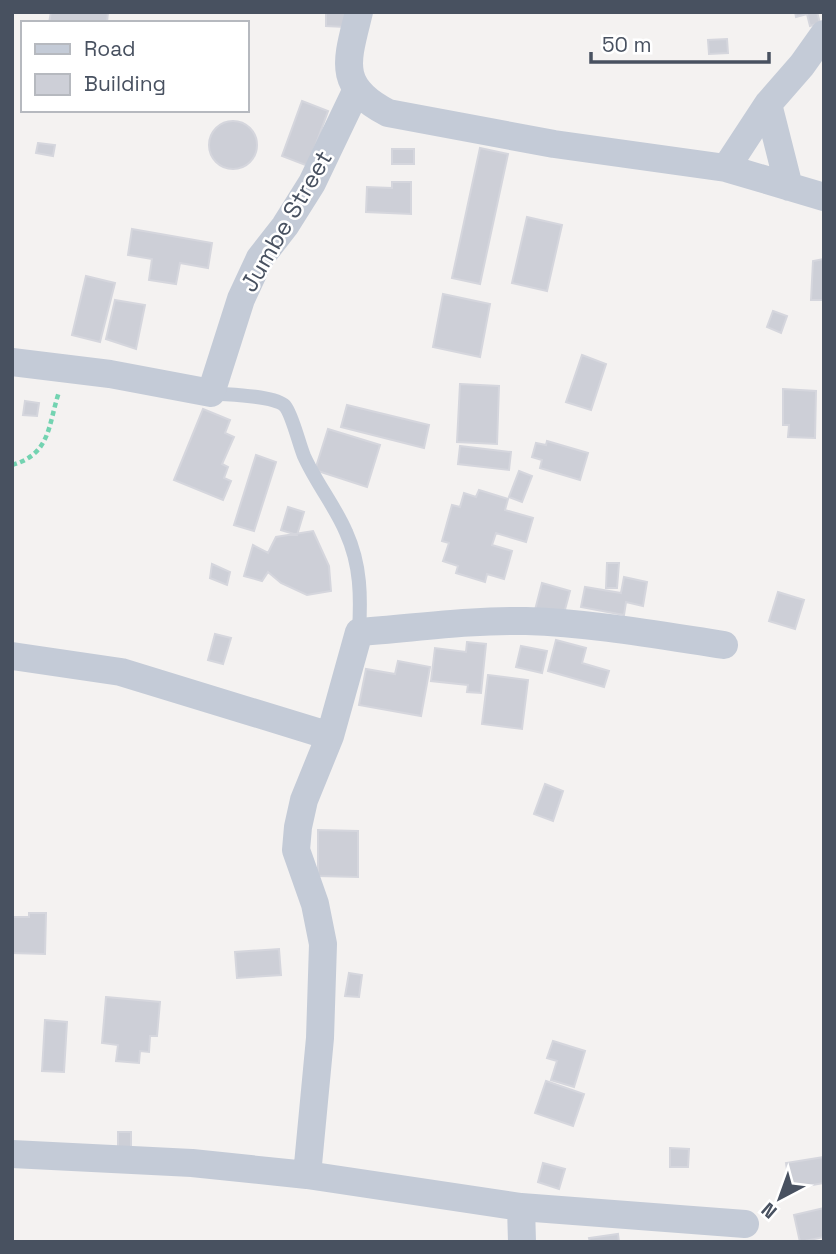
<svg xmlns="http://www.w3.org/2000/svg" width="836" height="1254" font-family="'Space Grotesk',sans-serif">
<rect width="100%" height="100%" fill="#f4f2f1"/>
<path fill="#cdcfd7" stroke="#d5d6dd" stroke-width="2" d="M51 12H108L107 23H49Z
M326 12H345V27L326 26Z
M795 12H817L820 23 810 26 807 14 796 17Z
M727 39 728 53 709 54 708 40Z
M302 101 328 111 308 166 282 156Z
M209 145a24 24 0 1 1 48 0a24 24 0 1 1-48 0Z
M38 143 55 145 53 156 36 153Z
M480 148 508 154 480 284 452 278Z
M392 149H414V164H392Z
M392 182H411V214L366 212 367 187 392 188Z
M527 217 562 225 547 291 512 283Z
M132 229 212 243 208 268 180 263 176 284 149 280 152 259 128 255Z
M824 259V300H811L813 261Z
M86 276 115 283 100 342 72 335Z
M443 294 490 304 480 357 433 347Z
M115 300 145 305 136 349 106 339Z
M773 311 787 316 781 333 767 327Z
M582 355 606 364 591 410 566 402Z
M460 384 499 386 497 444 457 442Z
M783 389 816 391 815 438 788 437 789 425H783Z
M25 401 39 403 37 416 23 415Z
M347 405 429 425 424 448 341 427Z
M203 409 230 420 225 433 234 437 222 464 228 467 224 478 231 481 223 500 174 480Z
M328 429 380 445 367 487 315 470Z
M547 441 588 453 580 480 540 468 542 460 532 457 536 443 546 445Z
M460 446 511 452 509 470 458 464Z
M256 455 276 462 254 531 234 525Z
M519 471 532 476 522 502 509 497Z
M479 490 508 499 505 510 533 518 526 542 496 533 492 545 512 551 504 579 487 574 485 582 456 573 458 566 443 561 449 543 442 541 452 505 460 507 464 493 476 497Z
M288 507 304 512 297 535 281 530Z
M313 531 329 566 331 591 307 595 281 583 268 572 262 581 244 576 253 545 268 553 276 537Z
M607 563H619L617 588H606Z
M212 564 230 572 227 585 210 578Z
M624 577 647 582 643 606 626 602 624 615 581 607 585 587 621 593Z
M542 583 570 591 563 617 535 610Z
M778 592 804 600 795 629 769 621Z
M215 634 231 638 223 664 208 660Z
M556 640 586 648 582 663 609 671 604 687 548 671Z
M467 642 486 644 481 693 467 692 468 685 431 681 435 648 466 652Z
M521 646 547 651 542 673 516 667Z
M398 661 430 667 421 716 359 705 366 669 395 674Z
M488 675 528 680 522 729 482 724Z
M545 784 563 791 553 821 534 814Z
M318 830 358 831V877L318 876Z
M29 913H46L45 954 12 953V917H29Z
M279 949 281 975 237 978 235 952Z
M349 973 362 975 359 997 345 996Z
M106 997 160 1002 157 1036H150L149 1052 140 1051 139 1063 116 1061 118 1045 102 1043Z
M45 1020 67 1022 64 1072 42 1071Z
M553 1041 585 1051 574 1087 551 1080 557 1061 547 1058Z
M546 1081 584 1094 573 1126 535 1113Z
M118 1132H131V1150L118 1149Z
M670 1148 689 1149 688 1167H670Z
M824 1157V1183L790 1189 786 1163Z
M543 1163 565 1169 559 1189 538 1182Z
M824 1208V1237L800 1242 794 1215Z
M618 1234 619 1242H590L589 1238Z"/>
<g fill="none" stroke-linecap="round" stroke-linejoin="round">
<path stroke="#73d3b1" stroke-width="4.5" stroke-dasharray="5 3.5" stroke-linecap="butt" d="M12 465C51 454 48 425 59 392"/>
<path stroke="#c4cbd7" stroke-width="14" d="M211 393C228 395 274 395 285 406 292 414 299 444 304 456 316 483 335 506 346 532 361 565 361 597 359 632"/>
<path stroke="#c4cbd7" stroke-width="28" d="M359 12C347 61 336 86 388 113L554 144 726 168 824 197
M768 104 789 187
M726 168 768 104 802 65 824 34
M12 362 110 374 211 393 241 299 260 258 285 226 312 183 356 91
M12 656 121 672 330 736
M12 1154 192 1163 307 1175 521 1207 745 1224
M307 1175 320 1038 323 944 315 904 296 850 298 827 304 800 330 736 359 632C415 628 470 620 526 621 592 623 658 635 724 645
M521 1207 522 1242"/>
</g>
<g text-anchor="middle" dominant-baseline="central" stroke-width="5" stroke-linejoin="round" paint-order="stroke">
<g font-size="24" fill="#485160" stroke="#fff">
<text transform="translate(286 221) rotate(-60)">Jumbe Street</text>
</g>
</g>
<rect width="836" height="1254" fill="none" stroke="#485160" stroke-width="28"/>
<rect x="21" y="21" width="228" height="91" fill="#ffffff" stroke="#b6b9bf" stroke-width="2"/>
<rect x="35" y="44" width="35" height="10" fill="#c4cbd7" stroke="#b6b9bf" stroke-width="2"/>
<text x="84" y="56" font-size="21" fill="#485160">Road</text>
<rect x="35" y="74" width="35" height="21" fill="#cdcfd7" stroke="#b6b9bf" stroke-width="2"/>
<text x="84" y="91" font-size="21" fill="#485160">Building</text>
<g transform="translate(780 1198) rotate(221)" stroke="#ffffff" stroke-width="5" paint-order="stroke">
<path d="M0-5L12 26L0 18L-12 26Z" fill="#485160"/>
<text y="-10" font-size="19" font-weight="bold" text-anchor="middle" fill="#485160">N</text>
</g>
<path d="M591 52v10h178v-10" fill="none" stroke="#485160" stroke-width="3.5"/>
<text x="602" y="52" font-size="21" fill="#485160" stroke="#ffffff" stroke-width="5" paint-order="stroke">50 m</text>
</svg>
